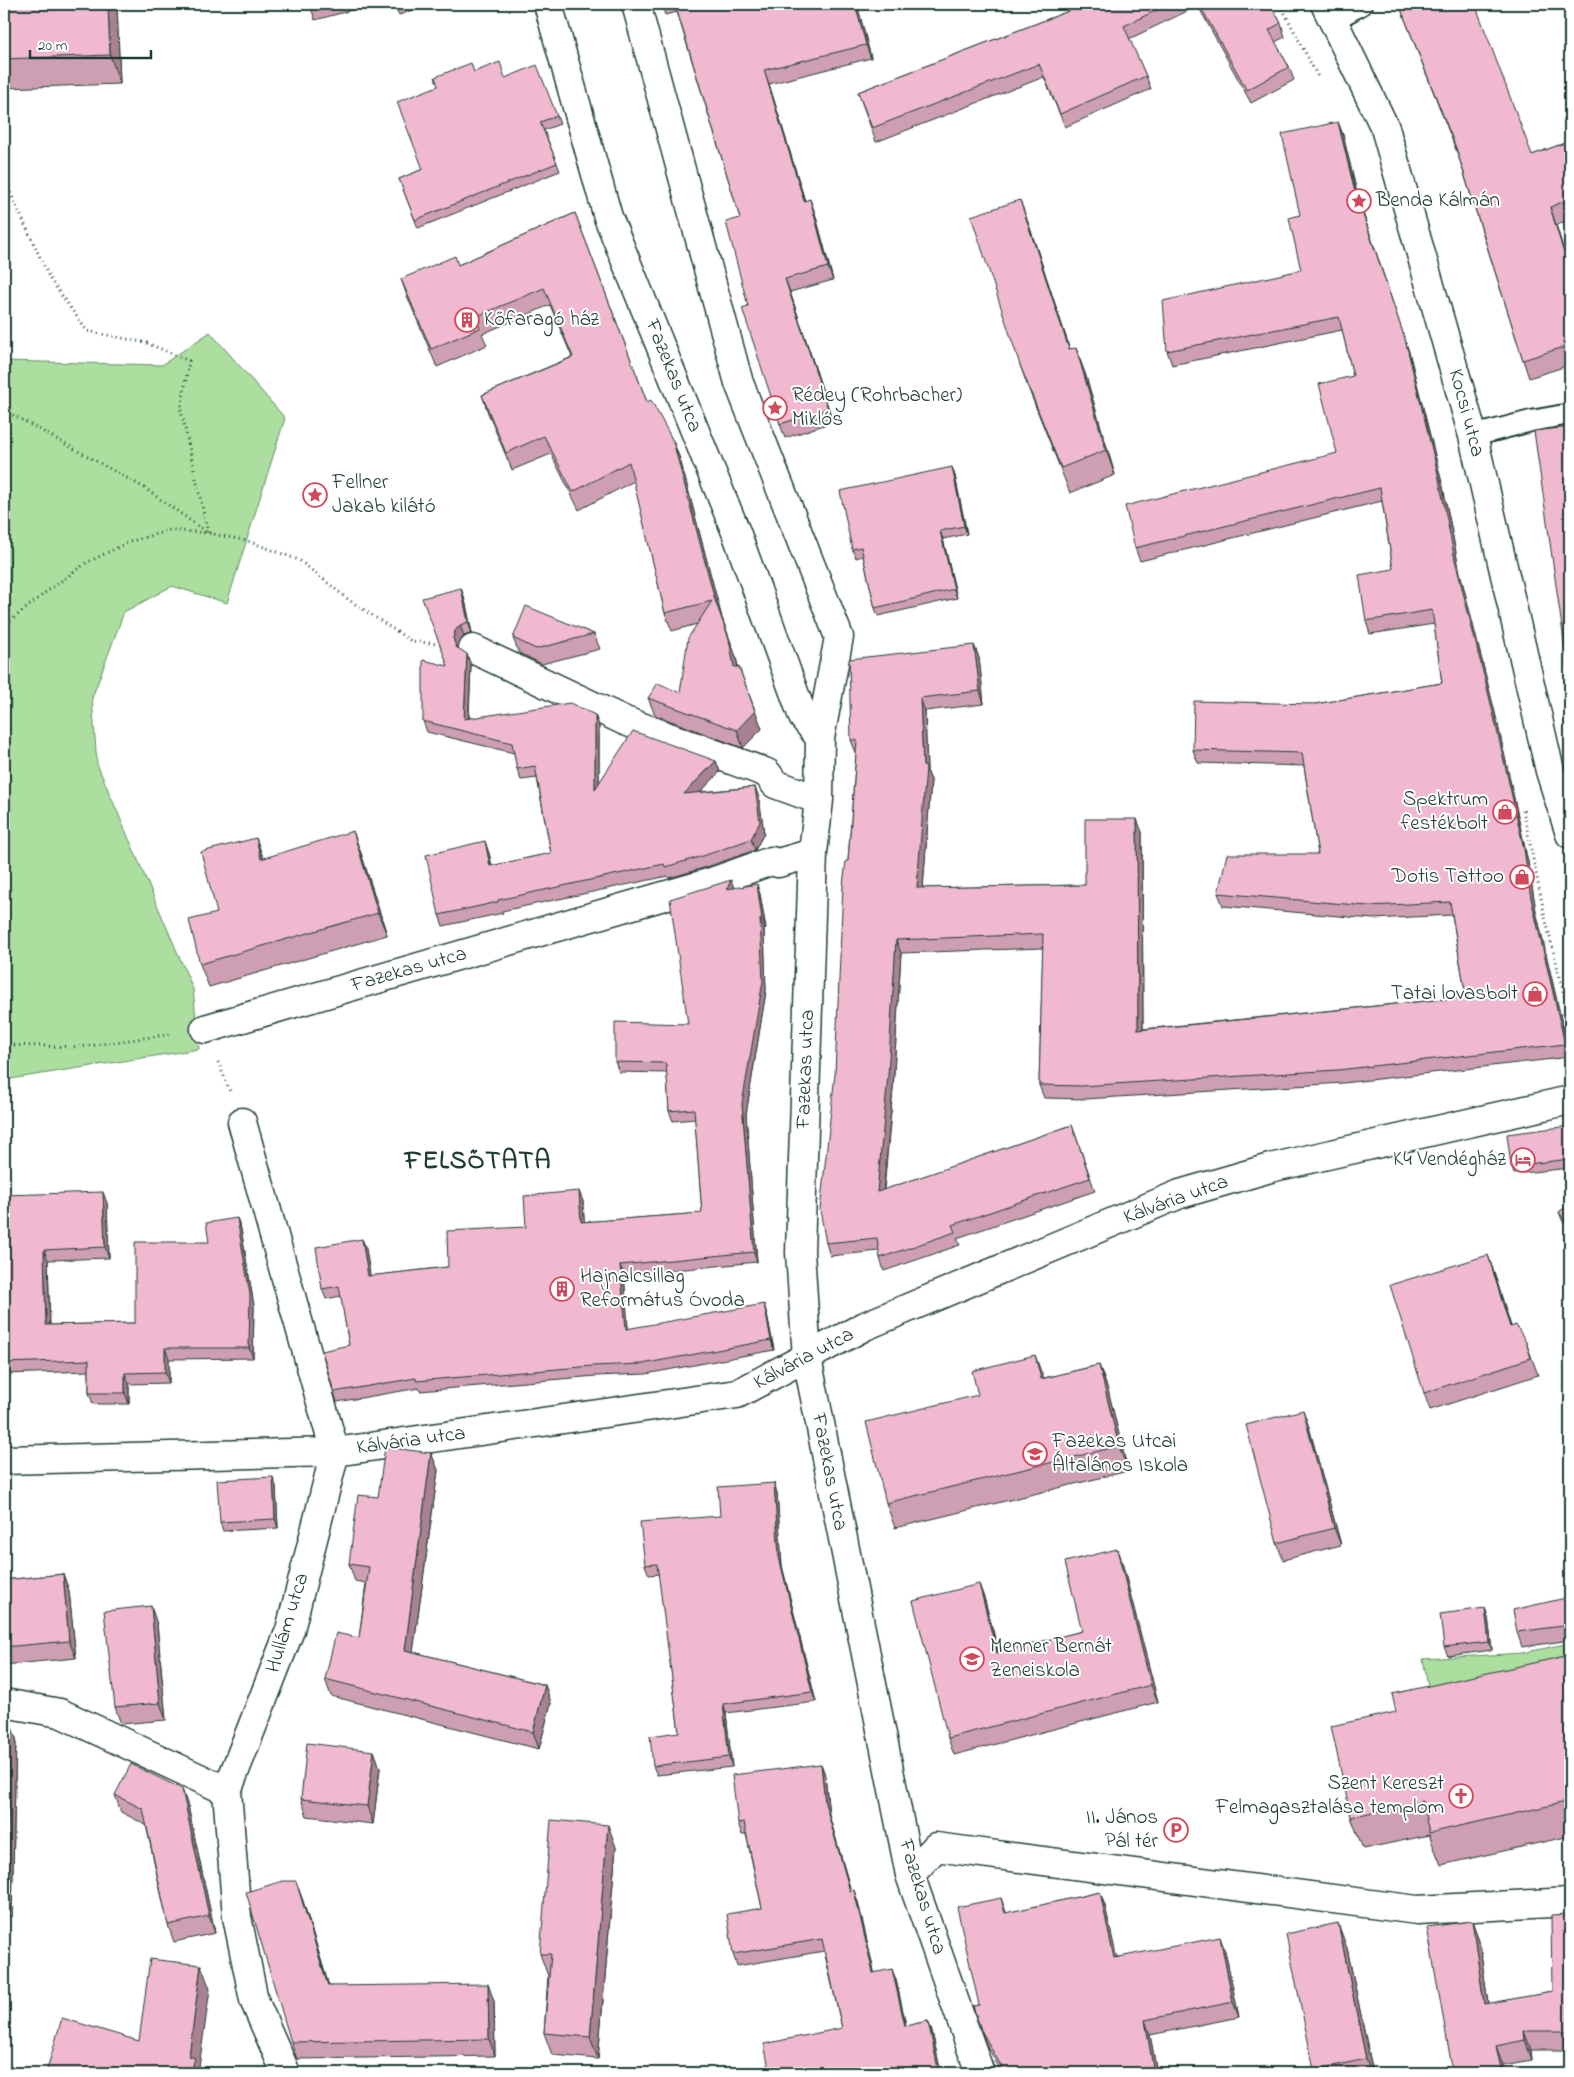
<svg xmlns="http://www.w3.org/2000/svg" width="1574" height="2077" font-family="'Indie Flower',sans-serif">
<rect width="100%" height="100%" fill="#fff"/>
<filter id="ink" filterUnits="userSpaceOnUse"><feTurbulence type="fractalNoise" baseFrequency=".02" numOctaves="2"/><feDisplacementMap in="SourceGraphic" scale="10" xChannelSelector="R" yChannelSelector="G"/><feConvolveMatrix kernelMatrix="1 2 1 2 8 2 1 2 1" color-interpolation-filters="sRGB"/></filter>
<g filter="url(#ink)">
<path fill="#abde9f" stroke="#658e6a" d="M210 332 285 418 227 603 172 586 124 612 92 698 97 764 193 989 199 1049 4 1080V361L162 365Z
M1570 1643V1690L1434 1720 1423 1659 1522 1653Z"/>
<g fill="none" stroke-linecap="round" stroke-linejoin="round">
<g stroke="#1f3d34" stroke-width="24">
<path id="service" d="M1334 20 1362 4
M1473 436 1531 421 1570 414"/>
</g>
<g stroke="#1f3d34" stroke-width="31">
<path id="minor" d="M548 4 608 217 736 532 803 717 820 738
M636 4 739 383 839 637 820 738 819 800 813 853 800 1252 807 1358 910 1875 980 2073
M1325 4 1385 128 1473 436 1550 771 1570 834
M473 649 625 721 767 773 775 784 819 800
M205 1029 712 882 771 861 778 863 813 853
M242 1122 335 1452 290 1630 227 1791 237 1917 254 2000 286 2073
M4 1460 335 1452 737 1394 865 1326 1180 1194 1270 1168 1570 1100
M4 1703 60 1713 227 1791
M910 1875 936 1847 1417 1910 1570 1902"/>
</g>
<path stroke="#1f3d34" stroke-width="3" stroke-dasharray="1 4" stroke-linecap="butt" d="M1280 4 1318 77
M4 179 50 279 87 331 147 343 189 361 181 410 208 533 170 530 129 542 86 563 50 589 4 626
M4 410 143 487 208 533 248 541 299 560 349 600 411 641 438 644
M1523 810 1545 917 1570 1019
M4 1045 81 1047 172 1034
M218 1062 230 1091"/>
<use href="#service" stroke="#fff" stroke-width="20"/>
<use href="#minor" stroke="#fff" stroke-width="28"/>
</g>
<path fill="#ce9fb3" stroke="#1f3d34" d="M4 4H117L120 84 4 88Z
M310 4H375L315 20Z
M394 4H433L399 15Z
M661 4H857L871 58 769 84 805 201 815 213 833 280 790 292 833 422 785 438 780 424 748 306 740 218 677 12 665 15Z
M1087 4H1270L1281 23 1285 37 1275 42 1289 67 1294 80 1251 103 1198 6 1129 39 1146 76 1151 89 1065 127 1044 77 876 142 858 92Z
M1399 4 1532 155 1570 141V219L1556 225 1570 270V365L1529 378 1523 360 1458 155Z
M474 72 505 78 557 116 560 124 544 130 560 171 418 228 399 179 423 169Z
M1338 122 1343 135 1359 201 1409 352 1443 487 1460 573 1497 721 1528 862 1536 911 1570 1057 1343 1083 1085 1099 1044 1098 1039 1085 1043 948 901 953 893 1089 884 1190 1072 1125 1095 1191 957 1238 960 1245 884 1271 880 1258 879 1251 830 1256 826 1243 848 861 856 753 851 740 974 645 979 658 984 704 925 711 927 771 931 780 923 888 1085 885 1142 832 1143 1029 1466 997 1452 915 1373 919 1223 906 1218 893 1318 854 1304 766 1198 763 1193 750 1315 704 1442 683 1434 624 1370 634 1366 621 1393 569 1382 501 1140 561 1135 548 1337 453 1353 376 1342 330 1172 365 1167 351 1301 270 1300 215Z
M575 213 647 402 673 441 680 459 722 618 736 657 738 667 762 729 743 748 655 715 648 698 680 693 697 624 672 631 665 613 634 481 579 510 551 454 512 470 488 413 482 395 572 357 550 305 482 334 487 345 437 367 407 296 401 279 458 265Z
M1029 225 1070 349 1085 373 1115 475 1070 493 1029 390 1020 365Z
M952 467 955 476 967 534 943 539 957 598 878 616 875 608 863 556 856 558 852 549Z
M461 588 465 600 472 633 464 636 459 643 458 648 471 665 469 718 595 715 599 726V783L716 761 720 772 700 792 755 787 759 798 764 833 755 850 707 867 669 878 668 876 502 911 503 913 443 926 439 915 489 853 492 866 551 853 537 778 521 780 517 769 514 753 427 732 423 721 448 666Z
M594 634 600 649 542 664 519 653 513 638Z
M256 838 263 858 361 853 387 935 209 987 200 964 217 913Z
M734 888 760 894 766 929H764L766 991 746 1114 757 1262 624 1275 628 1329 767 1314 774 1350 646 1374 596 1376 420 1391 419 1388 337 1402 334 1392 349 1345 341 1296 326 1299 322 1289 362 1239 366 1249 370 1276 448 1267 526 1227 583 1201 584 1222 702 1213 695 1119 673 1121 669 1111 667 1073 619 1072 615 1062 688 1024Z
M1570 1126V1168L1514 1174 1511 1166Z
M4 1195 107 1203 109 1258 48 1260 50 1325 135 1323 209 1242 237 1218 241 1229 254 1306 253 1358 169 1359V1383L129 1384V1404H93L89 1393V1371L5 1374 4 1370Z
M1570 1204V1231L1562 1220 1559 1212Z
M1494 1272 1511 1326 1526 1342 1538 1375 1430 1410 1424 1393Z
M1099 1365 1108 1390 1128 1471 895 1528 886 1503 1044 1378Z
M1309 1427 1341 1545 1283 1560 1277 1543Z
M431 1453 438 1470 413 1652 545 1685 551 1703 539 1749 331 1696 325 1679 359 1638 366 1583 355 1581 349 1564 378 1497Z
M774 1483 777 1493 782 1566 816 1702 726 1713 732 1767 657 1775 653 1766 679 1732 659 1574 649 1575 645 1565 720 1516Z
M276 1486 278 1528 223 1531 220 1522Z
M1117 1549 1123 1566 1158 1702 954 1755 948 1738 979 1584 985 1601 999 1653 1082 1631Z
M63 1574 69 1591 76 1658 4 1665V1580Z
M1570 1597V1640L1522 1647 1517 1632Z
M1485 1608 1488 1617 1492 1650 1448 1656 1444 1647Z
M157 1624 166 1720 121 1724 115 1707Z
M1570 1655V1836L1441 1865 1429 1835 1363 1849 1351 1817 1396 1712Z
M4 1721 16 1738 12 1917H4Z
M374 1751 380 1768 373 1824 307 1816 301 1799Z
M821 1764 825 1775 829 1815 851 1891 858 1902 874 1972 896 1980 906 2026 928 2021 932 2032 941 2073H770L842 2028 824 1951 737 1966 733 1954 762 1908 746 1834 742 1835 738 1823Z
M115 1795 188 1806 215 1933 174 1942 168 1925 146 1825 121 1812Z
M616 1847 598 2059 552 2055 544 2033 548 1976 540 1954Z
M1100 1892 1105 1906 1116 1957 1225 1951 1239 2017 1150 2035 1157 2073H1002L986 2044 973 2006 979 2005 1007 1913Z
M302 1898 329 1986 494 2001 495 2056 297 2059 291 2042Z
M1570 1914V2050H1531L1532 2060 1503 2065 1453 2073 1472 1921 1479 1940 1488 2004 1552 1992Z
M1347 1948 1373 2073H1315L1314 2070Z"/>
<path fill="#a88292" stroke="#1f3d34" d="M108 4H117L120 84 110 55Z
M855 4H857L871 58 866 45Z
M764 70 769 84 809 214 804 201Z
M1338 122 1343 135 1359 201 1409 352 1443 487 1460 573 1497 721 1528 862 1536 911 1570 1057 1565 1044 1531 898Z
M810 199 815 213 833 280 828 267Z
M1020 200 1029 225 1078 374 1069 349Z
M1550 207 1556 225 1570 270V273Z
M785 279 790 292 833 422 828 409Z
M1076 348 1085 373 1115 475 1106 450Z
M673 441 680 459 722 618 736 657 741 685 734 667 715 600Z
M952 467 955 476 967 534 964 526Z
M940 531 943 539 957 598 954 589Z
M461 588 465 600 472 633 468 622Z
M460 625 464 636 459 643 457 650 453 638 455 631Z
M974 645 979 658 984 704 980 691Z
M467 654 471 665 468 730 464 719Z
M739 667 762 729 743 748 737 730Z
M920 698 925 711 927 771 931 780 922 901 917 888 923 766Z
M595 715 599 726V800L595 789Z
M716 761 720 772 688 805 684 794Z
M755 787 759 798 764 833 755 850 751 839Z
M1137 819 1142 832 1143 1043 1138 1030Z
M353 831 361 853 387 935 378 913Z
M256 838 264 860 261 859Z
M485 841 489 853 494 877 490 866Z
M731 880 735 890 727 889Z
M757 884 760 894 766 929 762 919Z
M760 919 764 929 766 991 746 1114 757 1262 754 1252 742 1104Z
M896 940 901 953 893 1089 882 1205 877 1192Z
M579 1191 583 1201 585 1232 581 1222Z
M103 1192 107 1203 109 1258 105 1247Z
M237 1218 241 1229 254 1306 253 1358 249 1348Z
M362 1239 366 1249 372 1286 368 1276Z
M44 1250 48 1260 50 1336 46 1325Z
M1488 1255 1494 1272 1516 1344 1510 1327Z
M620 1265 624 1275 629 1339 626 1329Z
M764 1304 767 1314 774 1350 771 1340Z
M165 1348 169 1359V1383L165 1372Z
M1035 1355 1044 1380 1041 1379Z
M1099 1365 1108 1390 1128 1471 1119 1446Z
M125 1373 129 1384V1404L125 1393Z
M1303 1410 1309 1427 1341 1545 1334 1528Z
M431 1453 438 1470 411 1667 405 1650Z
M273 1477 276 1486 278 1528 275 1519Z
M774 1483 777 1493 782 1566 816 1702 812 1692 779 1557Z
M1117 1549 1123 1566 1158 1702 1151 1685Z
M63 1574 69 1591 76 1658 69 1641Z
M979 1584 985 1601 1003 1670 997 1653Z
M151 1606 157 1624 166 1720 160 1703Z
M1485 1608 1488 1617 1492 1650 1489 1642Z
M545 1685 551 1703 539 1749 533 1732Z
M723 1704 726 1713 732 1767 729 1757Z
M10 1722 16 1738 12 1917 6 1901Z
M374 1751 380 1768 373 1824 367 1806Z
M821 1764 825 1775 829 1815 854 1902 850 1891 825 1803Z
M182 1789 188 1806 215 1933 209 1916Z
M608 1825 616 1847 598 2059 590 2037Z
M296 1881 302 1898 334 2003 328 1986Z
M854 1890 858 1902 877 1984 873 1973Z
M1100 1892 1105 1906 1120 1972 1114 1958Z
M1001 1898 1006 1912 1010 1928 1005 1913Z
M1472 1921 1479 1940 1491 2024 1484 2004Z
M1338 1923 1347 1948 1373 2073H1371L1366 2059Z
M1220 1937 1225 1951 1239 2017 1233 2002Z
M201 1965 210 1989 199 2067 201 2073H191L189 2056Z
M892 1969 896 1980 909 2038 905 2026Z
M488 1984 494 2001 495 2056 489 2039Z
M1145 2020 1150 2035 1157 2073H1154Z
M928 2021 932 2032 941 2073H939Z
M1524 2031 1531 2050 1532 2060 1525 2040Z
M1496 2046 1503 2065 1505 2073H1502Z"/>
<path fill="#f0b9d0" stroke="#1f3d34" d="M4 4H108L110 55 4 59Z
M310 4H332L311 9Z
M675 4H855L866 45 764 70 804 201 810 199 828 267 785 279 828 409 780 424 742 308 748 306 726 222 740 218Z
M1087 4H1169L1124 26 1146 76 1060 114 1039 64 872 128 858 92Z
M1199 4H1270L1281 23 1269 30 1289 67 1247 90Z
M1399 4H1475L1532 155 1570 141V199L1550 207 1570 273V345L1523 360 1456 148Z
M500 62 505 78 537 65 557 116 540 122 557 163 415 220 399 179 423 169 397 102 438 86 435 77 471 63 474 72Z
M1338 122 1354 188 1405 339 1438 474 1455 560 1492 708 1524 849 1531 898 1565 1044 1338 1070 1081 1086 1039 1085 1043 934 896 940 888 1076 877 1192 1072 1125 1090 1178 952 1225 955 1232 880 1258 877 1238 826 1243 820 1210 835 1074 843 885 846 861H848L857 740H851L849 659 974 645 980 691 920 698 923 766 926 767 917 888 1085 885V819H1137L1138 1030 1466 997 1450 902 1368 906 1218 893 1227 854H1318L1302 753 1193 750 1194 701 1315 704 1442 683 1432 610 1366 621 1359 575 1393 569 1380 488 1135 548 1125 506 1337 453 1319 384 1353 376 1339 317 1167 351 1163 301 1301 270 1289 218 1300 215 1282 134Z
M1020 200 1069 349 1076 348 1106 450 1061 468 1020 365 971 216Z
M575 213 647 402 651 400 673 441 715 600 729 639 734 667H739L755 711 737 730 648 698 658 683 680 693 688 638 712 601 665 613 629 462 573 492 544 436 506 453 482 395 573 357 544 288 475 317 480 328 431 349 401 279 455 256 458 265Z
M1570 427V683L1534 431Z
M952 467 964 526 940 531 954 589 875 608 861 547 852 549 840 491Z
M461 588 468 622 460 625 455 631 453 638 456 647 467 654 464 719 570 703 595 715V789L633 731 716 761 684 794 755 787 760 822 751 839 703 856 665 867 664 864 498 900V902L439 915 426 855 485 841 490 866 551 853 535 766 517 769 512 743 423 721V660L448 666 422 598Z
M526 606 594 634 536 649 513 638Z
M353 831 378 913 200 964 189 920 217 913 201 852 256 838 261 859Z
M731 880 727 889 757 884 762 919H760L763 981 742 1104 754 1252 620 1265 626 1329 764 1304 771 1340 642 1364 593 1366 416 1381V1378L334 1392 322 1351 349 1345 339 1286 322 1289 316 1247 362 1239 368 1276 448 1267 447 1231 526 1227 524 1196 579 1191 581 1222 702 1213 694 1109 669 1111 666 1063 615 1062V1022L688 1024 670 899Z
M1570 1126V1159L1511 1166 1507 1134Z
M103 1192 105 1247 44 1250 46 1325 135 1323V1242H209L206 1223 237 1218 250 1295 249 1348H165V1372L125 1373V1393H89V1360L4 1363V1195Z
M1570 1204V1227L1559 1212Z
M1488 1255 1510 1327 1516 1325 1526 1342 1531 1358 1424 1393 1390 1285Z
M1035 1355 1041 1379 1099 1365 1119 1446 886 1503 866 1422 978 1395 972 1371Z
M1303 1410 1334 1528 1277 1543 1246 1425Z
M385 1447 431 1453 405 1650 545 1685 533 1732 325 1679 336 1633 359 1638 369 1567 349 1564 358 1495 378 1497Z
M273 1477 275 1519 220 1522 217 1480Z
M774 1483 779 1557 812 1692 723 1704 729 1757 653 1766 650 1736 679 1732 657 1564 645 1565 640 1522 720 1516 718 1487Z
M1117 1549 1151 1685 948 1738 913 1601 979 1584 997 1653 1082 1631 1065 1562Z
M63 1574 69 1641 4 1647V1580Z
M1570 1597V1625L1517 1632 1513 1610Z
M151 1606 160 1703 115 1707 104 1611Z
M1485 1608 1489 1642 1444 1647 1440 1614Z
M1570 1655V1801L1429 1833 1422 1801 1351 1817 1331 1726 1396 1712 1392 1694Z
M4 1721 10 1722 6 1901H4Z
M307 1743 374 1751 367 1806 301 1799Z
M131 1764 182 1789 209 1916 168 1925 143 1809 115 1795Z
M821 1764 825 1803 850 1891 854 1890 873 1973 892 1969 905 2026 928 2021 939 2073H770L764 2044 842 2028 822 1939 733 1954 727 1914 762 1908 744 1822 738 1823 732 1775Z
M551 1820 608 1825 590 2037 544 2033 551 1954H540Z
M283 1881H296L328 1986 488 1984 489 2039 291 2042 246 1892Z
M1100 1892 1114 1958 1220 1937 1233 2002 1145 2020 1154 2073H1005L981 2030 973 2006 979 2005 957 1907 1001 1898 1005 1913Z
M1570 1914V2031H1524L1525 2040 1496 2046 1502 2073H1453L1427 1927 1472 1921 1484 2004 1552 1992 1551 1915Z
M1338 1923 1366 2059 1314 2070 1286 1934Z
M150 1959 201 1965 189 2056 195 2058 191 2073H46L62 2018 139 2041Z"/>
</g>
<defs>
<g id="sight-ring" transform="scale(1.25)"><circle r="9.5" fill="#fff" stroke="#d1495b" stroke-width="1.5"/><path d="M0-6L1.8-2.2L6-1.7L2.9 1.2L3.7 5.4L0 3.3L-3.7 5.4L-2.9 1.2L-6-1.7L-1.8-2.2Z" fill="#d1495b"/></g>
<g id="building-ring" transform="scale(1.25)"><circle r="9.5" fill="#fff" stroke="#d1495b" stroke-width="1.5"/><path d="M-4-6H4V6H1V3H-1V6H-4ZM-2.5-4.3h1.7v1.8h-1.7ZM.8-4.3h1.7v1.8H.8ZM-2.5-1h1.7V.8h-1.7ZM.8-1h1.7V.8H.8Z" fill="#d1495b"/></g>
<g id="shop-ring" transform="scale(1.25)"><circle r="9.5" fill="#fff" stroke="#d1495b" stroke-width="1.5"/><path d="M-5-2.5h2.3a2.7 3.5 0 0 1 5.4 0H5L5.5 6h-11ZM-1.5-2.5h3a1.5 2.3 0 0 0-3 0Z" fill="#d1495b"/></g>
<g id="hotel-ring" transform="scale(1.25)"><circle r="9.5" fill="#fff" stroke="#d1495b" stroke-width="1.5"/><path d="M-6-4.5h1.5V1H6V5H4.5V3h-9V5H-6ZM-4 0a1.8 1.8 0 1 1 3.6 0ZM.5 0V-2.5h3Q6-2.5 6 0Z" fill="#d1495b"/></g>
<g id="school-ring" transform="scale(1.25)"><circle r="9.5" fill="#fff" stroke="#d1495b" stroke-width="1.5"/><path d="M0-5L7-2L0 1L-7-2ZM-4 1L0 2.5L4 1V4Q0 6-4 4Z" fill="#d1495b"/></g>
<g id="church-ring" transform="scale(1.25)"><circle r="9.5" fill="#fff" stroke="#d1495b" stroke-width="1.5"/><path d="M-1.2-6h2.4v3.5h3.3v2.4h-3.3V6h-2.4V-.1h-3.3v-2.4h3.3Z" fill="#d1495b"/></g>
<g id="parking-ring" transform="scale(1.25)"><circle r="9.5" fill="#fff" stroke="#d1495b" stroke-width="1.5"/><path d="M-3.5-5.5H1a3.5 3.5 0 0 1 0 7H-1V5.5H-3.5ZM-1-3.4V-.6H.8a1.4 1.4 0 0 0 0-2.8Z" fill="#d1495b"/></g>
</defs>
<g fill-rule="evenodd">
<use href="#sight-ring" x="1359" y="201"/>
<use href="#building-ring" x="467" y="320"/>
<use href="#sight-ring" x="775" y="408"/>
<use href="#sight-ring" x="315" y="495"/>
<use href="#shop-ring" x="1505" y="812"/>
<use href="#shop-ring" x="1522" y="877"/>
<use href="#shop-ring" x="1535" y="994"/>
<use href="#hotel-ring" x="1523" y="1160"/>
<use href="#building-ring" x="562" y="1289"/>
<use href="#school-ring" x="1035" y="1454"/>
<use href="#school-ring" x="972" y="1659"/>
<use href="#church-ring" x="1461" y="1796"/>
<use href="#parking-ring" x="1176" y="1830"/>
</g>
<g text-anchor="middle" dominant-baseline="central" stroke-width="4" stroke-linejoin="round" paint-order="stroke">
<g font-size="21" fill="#1f3d34" stroke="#fff" text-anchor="start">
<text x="1376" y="201">Benda Kálmán</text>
<text x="484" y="320">Kőfaragó ház</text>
<text x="792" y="396">Rédey (Rohrbacher)<tspan x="792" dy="24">Miklós</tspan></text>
<text x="332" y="483">Fellner<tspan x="332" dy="24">Jakab kilátó</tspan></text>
<text x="1488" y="800" text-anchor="end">Spektrum<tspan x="1488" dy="24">festékbolt</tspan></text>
<text x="1504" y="877" text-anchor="end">Dotis Tattoo</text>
<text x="1518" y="994" text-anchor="end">Tatai lovasbolt</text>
<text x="1506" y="1160" text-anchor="end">K4 Vendégház</text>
<text x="580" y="1277">Hajnalcsillag<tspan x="580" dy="24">Református Óvoda</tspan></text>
<text x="1052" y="1442">Fazekas Utcai<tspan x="1052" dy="24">Általános Iskola</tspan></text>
<text x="990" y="1647">Menner Bernát<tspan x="990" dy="24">Zeneiskola</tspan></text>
<text x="1444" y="1784" text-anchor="end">Szent Kereszt<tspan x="1444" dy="24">Felmagasztalása templom</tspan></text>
<text x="1158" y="1818" text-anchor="end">II. János<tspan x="1158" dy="24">Pál tér</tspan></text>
</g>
<g font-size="21" fill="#1f3d34" stroke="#fff">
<text transform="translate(673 376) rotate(68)">Fazekas utca</text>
<text transform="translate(1466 413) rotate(75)">Kocsi utca</text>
<text transform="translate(409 970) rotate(-16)">Fazekas utca</text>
<text transform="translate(806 1069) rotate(-88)">Fazekas utca</text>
<text transform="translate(1176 1200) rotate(-20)">Kálvária utca</text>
<text transform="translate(804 1359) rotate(-28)">Kálvária utca</text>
<text transform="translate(411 1441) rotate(-8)">Kálvária utca</text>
<text transform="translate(829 1472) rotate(79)">Fazekas utca</text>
<text transform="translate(288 1623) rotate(-73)">Hullám utca</text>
<text transform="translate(922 1897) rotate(73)">Fazekas utca</text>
</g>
<g font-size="26" font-weight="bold" letter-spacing="1" fill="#1f3d34" stroke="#fff">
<text x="478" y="1162">FELSŐTATA</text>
</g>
</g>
<rect width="1574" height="2077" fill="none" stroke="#fff" stroke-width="20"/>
<rect x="10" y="10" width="1554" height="2057" fill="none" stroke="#1f3d34" stroke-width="2" filter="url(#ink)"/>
<path d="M30 50v8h121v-8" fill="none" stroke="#1f3d34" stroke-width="2.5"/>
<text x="38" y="50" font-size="15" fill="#1f3d34" stroke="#ffffff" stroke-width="4" paint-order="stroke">20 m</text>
</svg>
